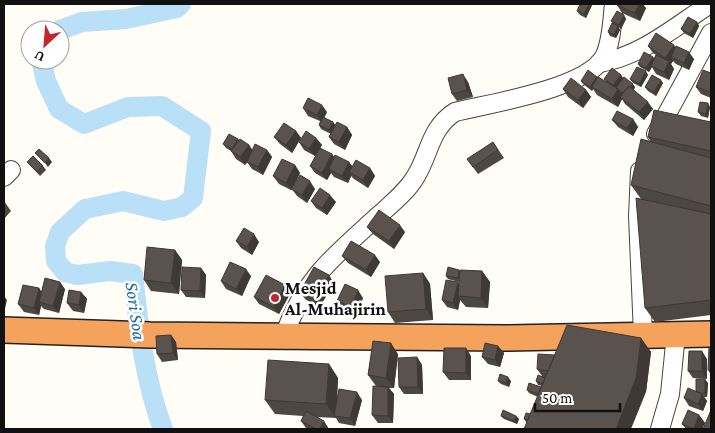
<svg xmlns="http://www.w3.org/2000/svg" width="715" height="433" font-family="'Crimson Pro',serif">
<rect width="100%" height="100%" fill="#fffdf5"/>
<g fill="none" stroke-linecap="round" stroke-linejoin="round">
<path stroke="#b9e0f7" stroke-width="20" d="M60 30 82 22 126 19 177 8 181 4
M41 60 46 81 59 109 84 124 128 107 162 106 201 131 193 198 182 207 164 211 123 201 85 209 60 232 55 246 56 261 65 272 77 275 110 271 133 274C139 328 144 379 163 429"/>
<g stroke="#444" stroke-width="20">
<path id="minor" d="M599 63C640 57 676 26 710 4
M656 134 711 33
M640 171 638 216 643 335
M4 177 11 170
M284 336C304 279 334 256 377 217 390 205 407 192 416 176 430 153 430 128 455 112 491 103 585 89 604 57 612 42 612 20 614 4
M660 429 670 394 676 334"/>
</g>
<g stroke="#222" stroke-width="28">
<path id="highway" d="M4 330 150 335 506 338 711 334"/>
</g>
<use href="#minor" stroke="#fff" stroke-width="18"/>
<use href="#highway" stroke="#f5a25d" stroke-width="25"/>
</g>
<path fill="#4d4742" d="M592 5 586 18 580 15 577 11Z
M617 5 646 8 640 21 622 13Z
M626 19 621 29 619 27 620 30 616 38 610 36 608 32 613 24 611 21Z
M697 22 699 26 693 38 684 33 681 29Z
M648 46 675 47 694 59 689 70 676 64 673 61 671 64 674 69 669 80 656 74 652 67 649 72 640 67 638 64 654 58 656 55 653 53Z
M711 73V98L701 94 696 87Z
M621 75 623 78 635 87 634 90 653 109 644 120 625 104 622 99 618 107 597 95 593 89 592 91 583 84 581 81 598 77 607 82 604 79Z
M648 75 641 87 633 83 630 79Z
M468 82 473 97 457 101 452 94Z
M663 83 656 96 648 91 645 87Z
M563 89 586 90 591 97 583 108 568 97Z
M710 107 708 118 701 116 698 112Z
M303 108 327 112 324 118 333 122 335 125 347 127 352 135 345 150 334 144 329 137 331 134 321 129 319 125 320 121 308 116Z
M633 119 638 127 633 136 618 127 612 120Z
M711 122V315L655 322 645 308 641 199 631 185 651 142 648 137Z
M296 131 301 138 292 153 280 144 274 137Z
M316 138 322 145 315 156 304 150 299 142Z
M238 139 239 140 249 145 252 150H267L272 157 263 175 252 169 247 162 245 165 236 159 231 151 226 148 223 144Z
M493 142 504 158 478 174 467 159Z
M332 154 334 157 349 162 352 166 370 168 375 176 368 188 354 179 351 176 348 183 334 177 331 173 327 180 315 173 310 166Z
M27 162 43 166 46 170 40 176Z
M295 165 300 173 295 183 315 189 307 203 297 196 292 189 291 190 279 184 273 176Z
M4 201 11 211 4 219Z
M311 201 336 202 327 215 316 208Z
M367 227 405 232 394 249 373 234Z
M236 241 259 242 252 255 241 248Z
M175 250 182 260 179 294 151 291 144 280Z
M342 256 380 262 371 277 348 263Z
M201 268 206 275 205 298 186 297 181 290Z
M460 270 482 271 490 282 488 308 466 307 460 300 458 310 447 307 442 300 459 284V282L448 279 446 276Z
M423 273 430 284 433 320 395 323 388 312Z
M251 276 242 296 226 289 221 281Z
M334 283 319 308 305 299 300 292Z
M285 285 291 292 279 314 259 304 254 297Z
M39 288 41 292 65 289 59 313 44 309 41 306 39 315 24 312 18 304Z
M81 292 87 299 84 313 73 311 67 303Z
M363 298 356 315 342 308 337 301Z
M171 335 176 342 178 360 162 362 157 354Z
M641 338 651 352 646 392 527 423 524 419 530 414 538 397 529 393 527 390 541 388 542 386 538 385 536 381 542 376 537 369 555 355Z
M498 346 504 353 500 367 488 364 482 357Z
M711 348V375L708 370Z
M398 354 394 388H389L394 394 393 423H378L372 415 380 386H376L368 375Z
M471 356V380H449L443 372Z
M417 357 422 365 423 394H404L399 387Z
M707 359V379L693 378 688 371Z
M329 364 338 378 337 400H362L355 426 339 423 336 418 317 417 329 429H307L306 428 301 421 303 416 275 414 265 400Z
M498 381H511L509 387 501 384Z
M708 383 707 397H704L707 401 703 411 689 406 684 398 696 391Z
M699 415 705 423 702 429H686L682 424Z
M501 416H516L519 419 517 424 504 419Z"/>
<path fill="#3f3936" d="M589 4H592V5L586 18 584 14Z
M639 4H643L646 8 640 21 635 13Z
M624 15 626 19 621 29 619 25Z
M697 22 699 26 693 38 690 34Z
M618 26 620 30 616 38 614 35Z
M674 45 679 53 671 57 673 61 671 64 674 69 669 80 664 72 668 63 665 58Z
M689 52 694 59 689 70 684 63Z
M653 57 656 60 649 72 646 68Z
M646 71 648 75 641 87 639 84Z
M463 74 468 82 473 97 467 90Z
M621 75 623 78 616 89 613 85Z
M597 77 600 80 592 87 593 89 592 91 590 87Z
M661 80 663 83 656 96 654 92Z
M633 84 635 87 628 98 625 94Z
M618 89 623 97H620L622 99 618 107 612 99Z
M586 90 591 97 583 108 578 100Z
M648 102 653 109 644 120 639 112Z
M708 103 710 107 708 118 706 114Z
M322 105 327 112 322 122 317 115Z
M633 119 638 127 633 136 627 128Z
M333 122 336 126 332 134 329 130Z
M347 127 352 135 345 150 339 142Z
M296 131 301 138 292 153 286 145Z
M316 138 322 145 315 156 309 149Z
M249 145 254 152 245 165 240 157Z
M267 150 272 157 263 175 258 167Z
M332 154 338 162 329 169 331 173 327 180 322 173Z
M49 158 52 162 48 167 45 163Z
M349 162 354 169 349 172 351 176 348 183 342 176Z
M295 165 300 173 291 190 286 183Z
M370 168 375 176 368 188 363 180Z
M310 181 315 189 307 203 302 195Z
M330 195 336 202 327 215 322 208Z
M400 225 405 232 394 249 389 241Z
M254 234 259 242 252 255 247 247Z
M175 250 182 260 179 294 171 283Z
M375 255 380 262 371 277 366 270Z
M201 268 206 275 205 298 200 291Z
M246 269 251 276 242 296 236 289Z
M482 271 490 282 488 308 481 298Z
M423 273 430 284 433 320 426 309Z
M329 275 334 283 319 308 314 300Z
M60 282 65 289 59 313 53 306Z
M458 282 463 290 458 296 460 300 458 310 453 303Z
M285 285 291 292 279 314 274 307Z
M39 288 44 296 39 302 41 306 39 315 34 308Z
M358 290 363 298 356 315 351 307Z
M81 292 87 299 84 313 79 305Z
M4 296 7 300 4 313Z
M171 335 176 342 178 360 173 353Z
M641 338 651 352 646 392 631 429H616Z
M391 343 398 354 394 388 386 378Z
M498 346 504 353 500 367 495 360Z
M466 348 471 356V380L466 373Z
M702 351 707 359V379L702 371Z
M4 354 5 357 4 371Z
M417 357 422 365 423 394 418 387Z
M329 364 338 378 336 416H334L336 418 326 404Z
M508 377 511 381 509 387 506 383Z
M705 379 708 383 707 397 705 393Z
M388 387 394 394 393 423 388 416Z
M357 392 362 400 355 426 350 418Z
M702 394 707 401 703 411 698 404Z
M699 415 705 423 702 429H694Z
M516 416 519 419 517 424 514 421Z
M324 421 329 429H320Z"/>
<path fill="#5a524d" stroke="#3f3936" d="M580 4H589L584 14 577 11Z
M618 4H639L635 13 617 5Z
M617 11 624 15 619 25 611 21Z
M688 17 697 22 690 34 681 29Z
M612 23 618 26 614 35 608 32Z
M656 33 674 45 665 58 648 46Z
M676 46 689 52 684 63 671 57Z
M644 52 653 57 646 68 638 64Z
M656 55 669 61 664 72 651 66Z
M637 67 646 71 639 84 630 79Z
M612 68 621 75 613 85 604 79Z
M588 70 597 77 590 87 581 81Z
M703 70 711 73V92L696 87Z
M463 74 467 90 452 94 448 78Z
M652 75 661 80 654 92 645 87Z
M598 77 618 89 612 99 592 87Z
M624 77 633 84 630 87 629 86 623 93 616 88Z
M571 78 586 90 578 100 563 89Z
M629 86 648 102 639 112 620 97Z
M308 98 322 105 317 115 303 108Z
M700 102 708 103 706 114 698 112Z
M654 110 711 122V151L648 137Z
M617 111 633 119 627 128 612 120Z
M323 117 333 122 329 130 319 125Z
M337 122 347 127 339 142 329 137Z
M284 123 296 131 286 145 274 137Z
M306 131 316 138 309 149 299 142Z
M229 134 238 139 232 149 223 144Z
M240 139 249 145 240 157 231 151Z
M641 139 711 158V206L631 185Z
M493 142 498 150 473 167 467 159Z
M255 144 267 150 258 167 247 162Z
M320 148 332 154 322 173 310 166Z
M39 149 49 158 45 163 35 153Z
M335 155 349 162 342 176 329 169Z
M33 156 43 166 37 172 27 162Z
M282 159 295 165 286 183 273 176Z
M356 160 370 168 363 180 349 172Z
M300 175 310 181 302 195 291 189Z
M320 188 330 195 322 208 311 201Z
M636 198 711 214V300L645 308Z
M379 210 400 225 389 241 367 227Z
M244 228 254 234 247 247 236 241Z
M351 241 375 255 366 270 342 256Z
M147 247 175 250 171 283 144 280Z
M230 262 246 269 236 289 221 281Z
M182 267 201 268 200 291 181 290Z
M314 267 329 275 314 300 300 292Z
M448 267 459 270 458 278 446 276Z
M460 270 482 271 481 298 458 296Z
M423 273 426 309 388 312 385 276Z
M266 275 285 285 274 307 254 297Z
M45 278 60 282 53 306 39 302Z
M446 280 458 282 453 303 442 300Z
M345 284 358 290 351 307 337 301Z
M23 285 39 288 34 308 18 304Z
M69 290 81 292 79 305 67 303Z
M567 325 641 338 636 378 616 429H524Z
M171 335 173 353 157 354 156 336Z
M373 341 391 343 386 378 368 375Z
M485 343 498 346 495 360 482 357Z
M709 347 711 348V370H708Z
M444 348H466V373L443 372Z
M689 351H702V371H688Z
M538 354 555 355 548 371 537 369Z
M417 357 418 387H399L398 358Z
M268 360 329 364 326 404 265 400Z
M500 374 508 377 506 383 498 381Z
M538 375 545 378 543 384 536 381Z
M696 379H705V393H700L696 391Z
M529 383 541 387 538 394 527 390Z
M373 386 388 387V416L372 415Z
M688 388 702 394 698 404 684 398Z
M339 389 357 392 350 418 334 416Z
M503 410 516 416 514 421 501 416Z
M688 410 699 415 694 429 682 424Z
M711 410V429H703Z
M306 411 324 421 320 429H316L301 421Z
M526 413 530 414 528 420 524 419Z"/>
<circle fill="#c4262e" stroke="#fff" stroke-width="2" cx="275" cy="298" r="5"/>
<g text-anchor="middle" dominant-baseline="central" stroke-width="5" stroke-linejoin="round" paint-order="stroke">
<g font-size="18" font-weight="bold" fill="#111" stroke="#fff" text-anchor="start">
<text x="285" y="288">Mesjid<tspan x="285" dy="21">Al-Muhajirin</tspan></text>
</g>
<g font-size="19" font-style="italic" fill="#1768a6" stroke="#fff">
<text transform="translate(136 311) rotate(82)">Sori Soa</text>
</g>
</g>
<rect width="715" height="433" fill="none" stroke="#111111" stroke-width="10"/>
<g transform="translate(45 45) rotate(206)"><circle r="24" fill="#ffffff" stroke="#a0a0a0"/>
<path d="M0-4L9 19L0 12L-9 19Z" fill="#c4262e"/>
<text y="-8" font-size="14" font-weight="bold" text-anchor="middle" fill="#111111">U</text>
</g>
<path d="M535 403v8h85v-8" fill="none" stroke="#111111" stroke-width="2.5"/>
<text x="542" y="403" font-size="15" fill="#111111" stroke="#ffffff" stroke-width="4" paint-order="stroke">50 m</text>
</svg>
